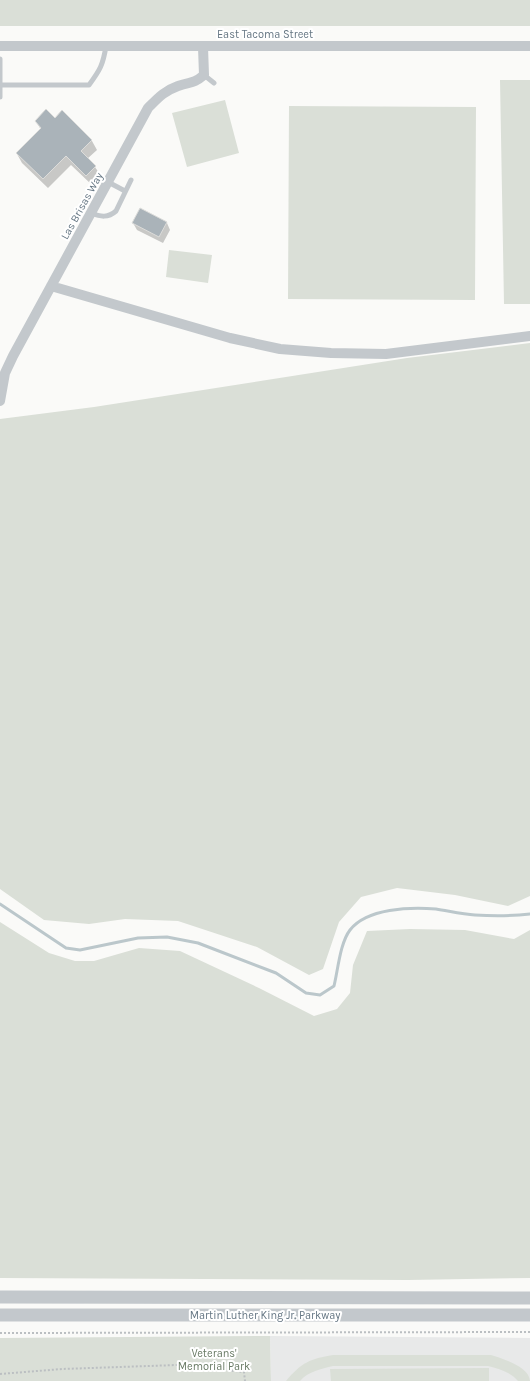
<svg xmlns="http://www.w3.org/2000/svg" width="530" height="1381" font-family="Karla,sans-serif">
<rect width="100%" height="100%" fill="#fafaf8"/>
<path fill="#e8e9e9" d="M270 1336 530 1338V1381H271Z"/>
<path fill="#dadfd7" d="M0 0H530V26H0Z
M500 80H530V304H504Z
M225 100 239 153 187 167 172 113Z
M289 106 476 107 475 300 288 299Z
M169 250 212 255 208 283 166 277Z
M530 343V896L508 906 455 895 397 888 361 897 339 922 323 969 309 975 257 947 178 921 125 919 89 924 44 920 0 889V419L94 407 407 358Z
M0 922 49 953 75 961H94L139 948 180 951 259 988 314 1016 337 1009 350 993 353 965 367 931 410 929 465 930 514 939 530 930V1278L408 1280 0 1278Z
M270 1336 271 1381H0V1338Z
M333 1355H491C503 1359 529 1366 530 1381H518C511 1372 499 1369 488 1366H333C321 1369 309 1371 300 1381H286C302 1362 310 1359 333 1355Z
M489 1368V1381H331L330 1369Z"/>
<path fill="#0003" d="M62 112 92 141 97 150 87 159 95 167 101 176 92 185 71 165 48 188 22 163 17 154 41 130 36 121 55 119Z
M141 209 167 223 170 230 163 243 137 230 133 223Z"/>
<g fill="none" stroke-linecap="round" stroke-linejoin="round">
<path stroke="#bbc7cb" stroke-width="3" d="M0 904 66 948 80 950 138 938 167 937 198 943 276 973 306 993 320 995 334 986C338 970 340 943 350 930 367 908 410 907 436 909 449 911 462 914 475 915 493 916 512 916 530 914"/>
</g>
<path fill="#aab3b9" stroke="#dcdcda" d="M46 109 55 118 62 110 92 140 81 151 96 166 86 176 66 156 43 179 16 153 41 128 35 121Z
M140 208 167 222 159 237 132 223Z"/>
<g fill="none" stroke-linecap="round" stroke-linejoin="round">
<path stroke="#bbbfc2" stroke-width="2" stroke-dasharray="2 2" stroke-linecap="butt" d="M0 1333 530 1332
M0 1374 62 1369 177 1365 244 1372 245 1381"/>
<path stroke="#c3c8cc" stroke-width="5" d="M0 59V85H89C100 70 103 65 106 46
M204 75 214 83
M0 97V85
M108 182 125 191
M91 213C101 217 108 218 116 211L131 180"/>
<path stroke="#c3c8cc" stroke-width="10" d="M0 46H530
M51 286 230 338 280 349 331 353 386 354 530 336
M0 401 5 373 13 356 148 108C158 98 164 91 178 86 191 81 192 85 204 75L203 47"/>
<path stroke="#c3c8cc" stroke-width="13" d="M0 1297 530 1298
M0 1315H530"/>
</g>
<g text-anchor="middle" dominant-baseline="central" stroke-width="4" stroke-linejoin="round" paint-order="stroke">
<g font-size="11" fill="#657683" stroke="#fff">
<text x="265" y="34">East Tacoma Street</text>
<text transform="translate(82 206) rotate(-61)">Las Brisas Way</text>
<text x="265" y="1315">Martin Luther King Jr. Parkway</text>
</g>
<g font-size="11" fill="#687a64" stroke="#fff">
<text x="214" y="1353">Veterans'<tspan x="214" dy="13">Memorial Park</tspan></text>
</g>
</g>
</svg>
